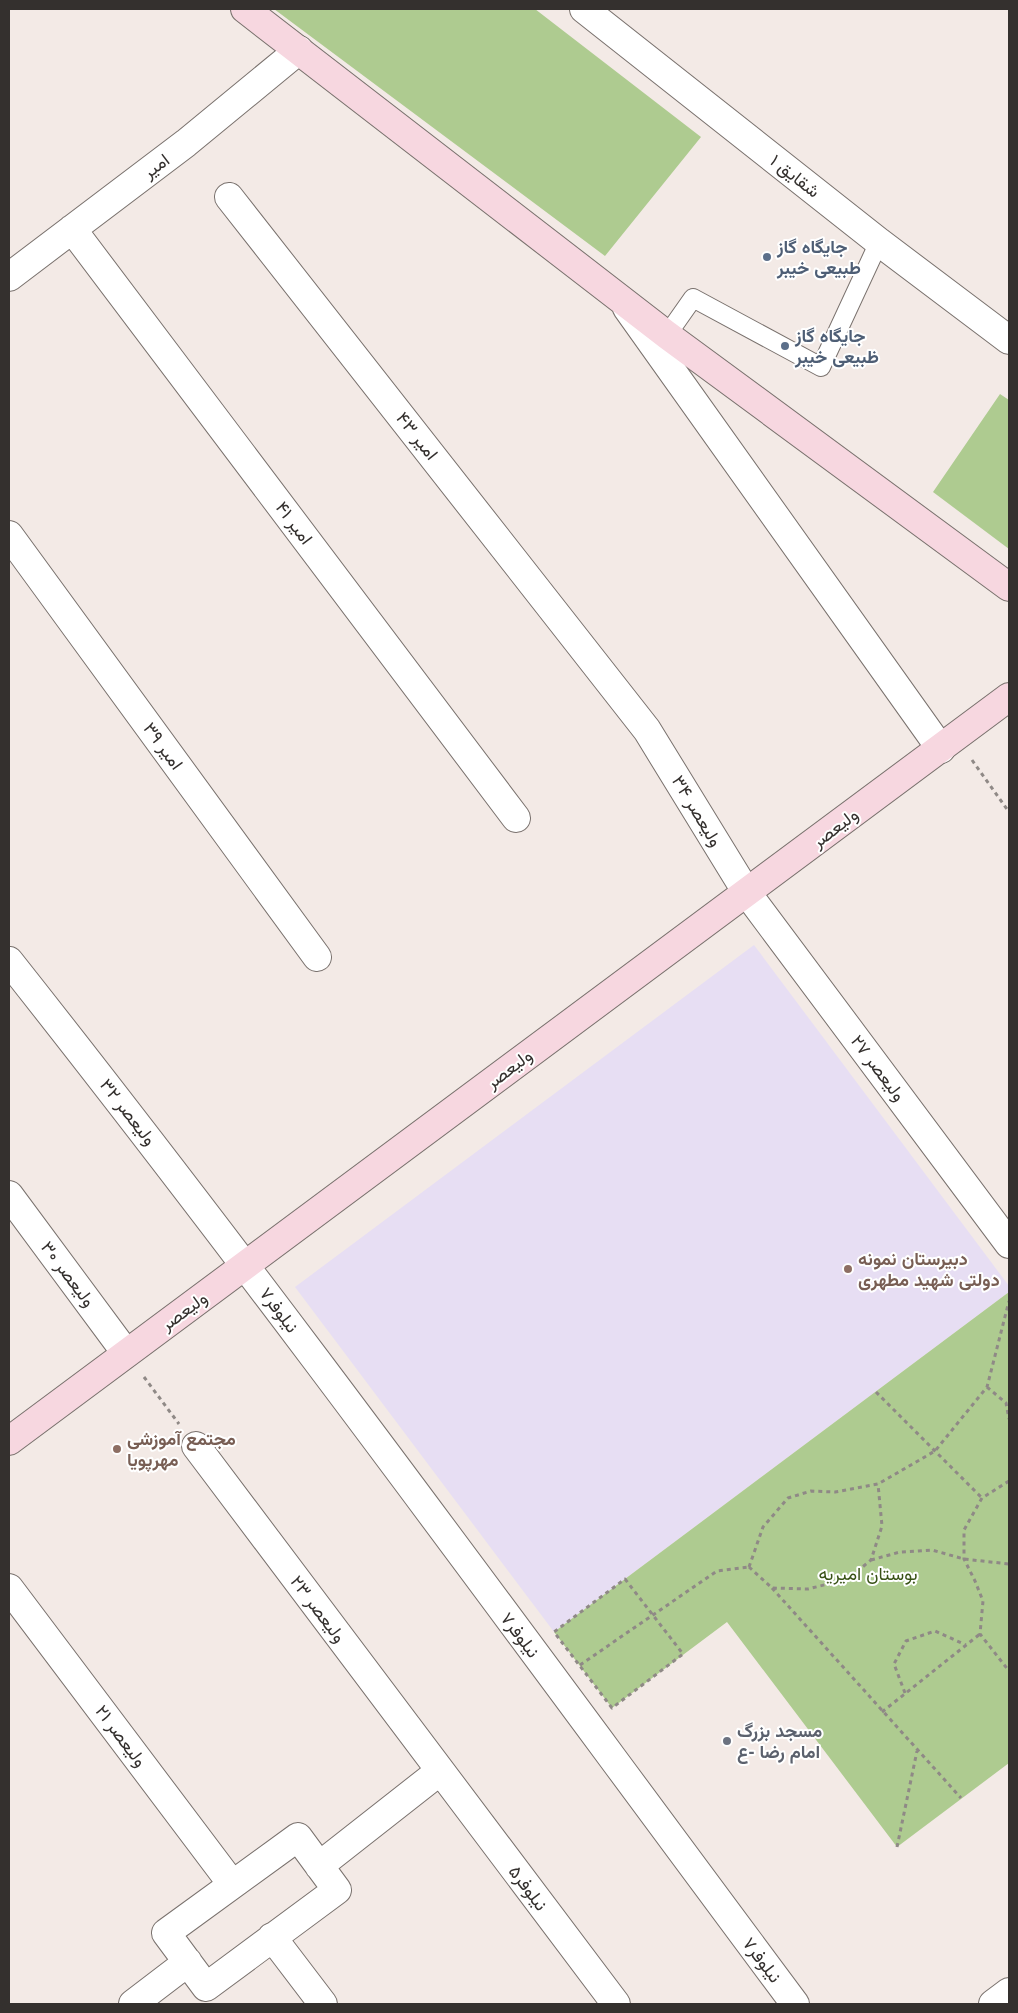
<svg xmlns="http://www.w3.org/2000/svg" width="1018" height="2013" font-family="Arial,Vazirmatn,sans-serif">
<rect width="100%" height="100%" fill="#f3eae6"/>
<path fill="#e7def3" d="M754 945 1009 1286V1292L554 1632 295 1287Z"/>
<path fill="#aecb90" d="M274 9H535L701 137 605 256Z
M1000 394 1009 400V549L933 492Z
M1009 1292V1763L897 1847 727 1622 612 1708 554 1632Z"/>
<g fill="none" stroke-linecap="round" stroke-linejoin="round">
<g stroke="#79716d" stroke-width="20">
<path id="lane" d="M667 335 693 298 821 367 879 242"/>
</g>
<g stroke="#79716d" stroke-width="30">
<path id="street" d="M584 9 879 242 1009 340
M229 197 647 730 747 893 1009 1244
M72 229 516 818
M9 277 186 143 299 50
M627 308 941 749
M9 535 317 957
M9 961C279 1302 535 1655 795 2004
M9 1195 126 1353
M196 1446 616 2004
M9 1588 232 1884
M298 1837 337 1890 206 1987 166 1933Z
M319 1866 440 1771
M272 1937 323 2004
M133 2004 188 1962
M993 2004 1009 1992"/>
</g>
<g stroke="#79716d" stroke-width="30">
<path id="secondary" d="M245 9 667 335 1009 587
M9 1441 1009 697"/>
</g>
<path stroke="#8f8986" stroke-width="3" stroke-dasharray="4 4" stroke-linecap="butt" d="M972 760 1009 812
M144 1377 179 1424
M987 1387 1006 1403 1009 1419
M876 1392 982 1498
M1009 1481 982 1498 964 1530V1559L975 1581 983 1601 980 1634 1009 1671
M871 1560 900 1552 932 1550 964 1559 1009 1564
M749 1567 763 1527 788 1498 811 1491 835 1492 878 1484 935 1451 987 1387 1009 1301
M749 1567 772 1588 808 1589 848 1579 871 1560 882 1526 878 1484
M625 1579 683 1654 612 1708 554 1632Z
M772 1588 961 1798
M580 1665 717 1571 749 1567
M905 1693 894 1664 906 1641 935 1631 966 1645
M882 1712 980 1634
M897 1847 917 1751"/>
<use href="#lane" stroke="#fff" stroke-width="18"/>
<use href="#street" stroke="#fff" stroke-width="28"/>
<use href="#secondary" stroke="#f7d7e0" stroke-width="28"/>
</g>
<g fill="#5c6f8a" stroke="#fff" stroke-width="2">
<circle cx="767" cy="257" r="5"/>
<circle cx="785" cy="346" r="5"/>
</g>
<g fill="#8d6e63" stroke="#fff" stroke-width="2">
<circle cx="848" cy="1269" r="5"/>
<circle cx="117" cy="1449" r="5"/>
</g>
<circle fill="#6b7280" stroke="#fff" stroke-width="2" cx="727" cy="1741" r="5"/>
<g text-anchor="middle" dominant-baseline="central" stroke-width="4" stroke-linejoin="round" paint-order="stroke">
<g font-size="18" fill="#34302e" stroke="#fff">
<text transform="translate(156 166) rotate(-37)">امیر</text>
<text transform="translate(795 176) rotate(38)">شقایق ۱</text>
<text transform="translate(417 436) rotate(52)">امیر ۴۳</text>
<text transform="translate(294 523) rotate(53)">امیر ۴۱</text>
<text transform="translate(163 746) rotate(54)">امیر ۳۹</text>
<text transform="translate(697 811) rotate(59)">ولیعصر ۳۴</text>
<text transform="translate(835 828) rotate(-37)">ولیعصر</text>
<text transform="translate(878 1068) rotate(53)">ولیعصر ۲۷</text>
<text transform="translate(509 1069) rotate(-37)">ولیعصر</text>
<text transform="translate(128 1112) rotate(52)">ولیعصر ۳۲</text>
<text transform="translate(68 1274) rotate(53)">ولیعصر ۳۰</text>
<text transform="translate(279 1310) rotate(53)">نیلوفر۷</text>
<text transform="translate(184 1311) rotate(-36)">ولیعصر</text>
<text transform="translate(318 1609) rotate(53)">ولیعصر ۲۳</text>
<text transform="translate(520 1635) rotate(53)">نیلوفر۷</text>
<text transform="translate(121 1736) rotate(53)">ولیعصر ۲۱</text>
<text transform="translate(528 1888) rotate(53)">نیلوفر۵</text>
<text transform="translate(762 1960) rotate(53)">نیلوفر۷</text>
</g>
<g font-size="18" font-weight="bold" fill="#4e5e75" stroke="#fff" text-anchor="start">
<text x="777" y="247">جایگاه گاز<tspan x="777" dy="21">طبیعی خیبر</tspan></text>
<text x="795" y="336">جایگاه گاز<tspan x="795" dy="21">ظبیعی خیبر</tspan></text>
</g>
<g font-size="18" font-weight="bold" fill="#785e54" stroke="#fff" text-anchor="start">
<text x="858" y="1259">دبیرستان نمونه<tspan x="858" dy="21">دولتی شهید مطهری</tspan></text>
<text x="127" y="1439">مجتمع آموزشی<tspan x="127" dy="21">مهرپویا</tspan></text>
</g>
<g font-size="18" fill="#395216" stroke="#fff">
<text x="868" y="1574">بوستان امیریه</text>
</g>
<g font-size="18" font-weight="bold" fill="#5b616d" stroke="#fff" text-anchor="start">
<text x="737" y="1731">مسجد بزرگ<tspan x="737" dy="21">امام رضا -ع</tspan></text>
</g>
</g>
<rect width="1018" height="2013" fill="none" stroke="#34302e" stroke-width="20"/>
</svg>
